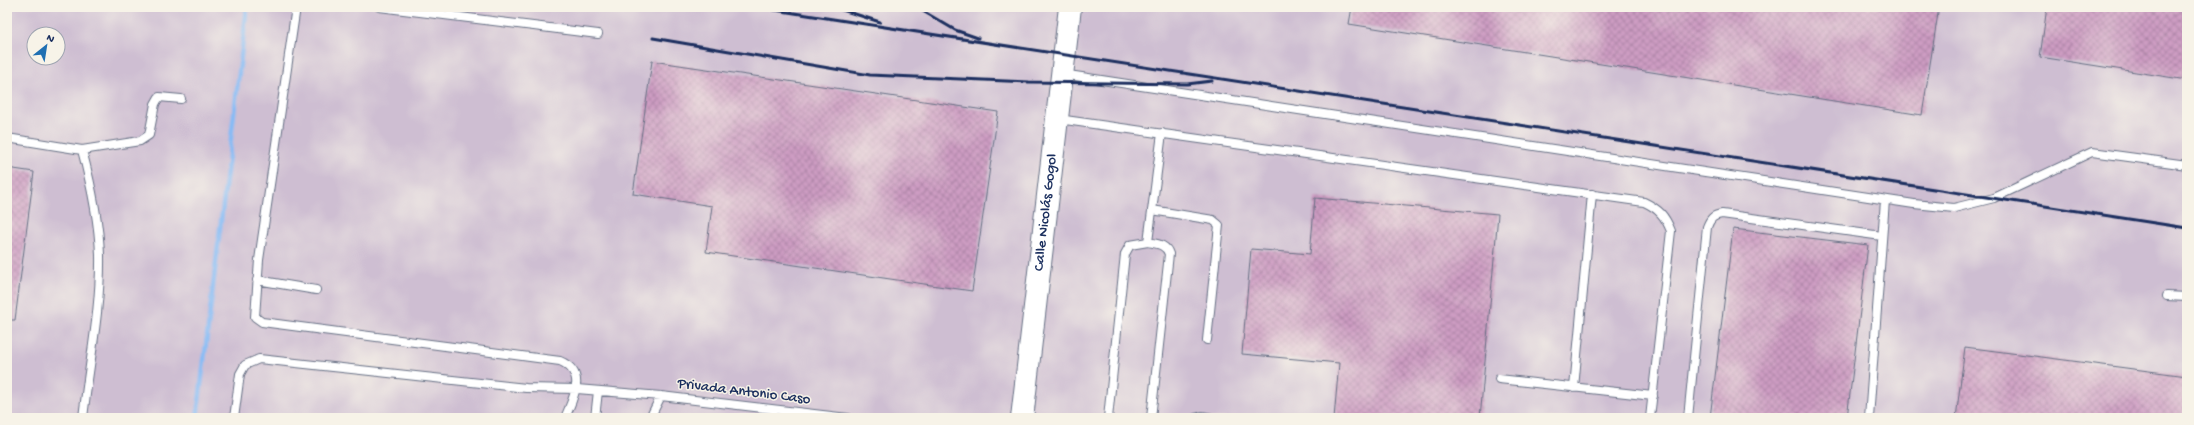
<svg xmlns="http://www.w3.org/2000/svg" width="2194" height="425" font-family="'Gochi Hand',sans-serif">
<defs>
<pattern id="building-cross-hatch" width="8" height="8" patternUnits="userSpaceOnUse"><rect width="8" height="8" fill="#cd9cc2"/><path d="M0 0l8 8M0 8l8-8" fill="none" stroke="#a680a1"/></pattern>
</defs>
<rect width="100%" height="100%" fill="#f7f3e8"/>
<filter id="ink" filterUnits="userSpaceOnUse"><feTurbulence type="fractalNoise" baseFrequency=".025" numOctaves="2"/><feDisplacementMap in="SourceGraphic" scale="8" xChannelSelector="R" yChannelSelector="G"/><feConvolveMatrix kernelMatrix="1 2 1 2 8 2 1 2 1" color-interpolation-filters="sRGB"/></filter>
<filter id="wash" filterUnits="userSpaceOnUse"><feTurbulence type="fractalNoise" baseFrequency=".012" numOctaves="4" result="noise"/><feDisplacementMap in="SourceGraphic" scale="16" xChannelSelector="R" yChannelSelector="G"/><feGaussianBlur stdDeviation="0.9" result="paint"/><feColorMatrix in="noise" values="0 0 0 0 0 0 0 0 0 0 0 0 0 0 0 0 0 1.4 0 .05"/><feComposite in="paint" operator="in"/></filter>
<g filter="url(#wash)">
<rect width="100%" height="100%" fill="#f0e6cc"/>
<path fill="#cebed2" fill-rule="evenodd" d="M7 7H2187V418H7ZM34 34H58V58H34Z"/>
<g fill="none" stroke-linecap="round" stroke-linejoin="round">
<path stroke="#87bbf5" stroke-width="4.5" d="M197 418 247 7"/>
</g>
<g id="blocks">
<path fill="url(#building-cross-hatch)" d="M1352 7H1939L1922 115 1349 24Z
M2047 7H2187V80L2040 57Z
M652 61 998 112 972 291 706 252 712 206 633 194Z
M7 168 34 172 15 320H7Z
M1315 198 1498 214 1480 418H1334L1339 363 1242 354 1251 249 1310 254Z
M1733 229 1868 245 1847 418H1710Z
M1965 347 2187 376V418H1956Z"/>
</g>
</g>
<g filter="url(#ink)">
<use href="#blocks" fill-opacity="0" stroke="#666f84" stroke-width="1"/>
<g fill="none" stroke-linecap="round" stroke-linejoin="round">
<g stroke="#666f84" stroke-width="10">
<path id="lane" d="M296 7 259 260 255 317 262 322 560 361C588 373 573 398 565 418
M379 7 598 34
M1062 74 1914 204 1954 208 1994 198 2092 152 2187 165
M1058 119 1644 202C1659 209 1665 216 1671 231L1650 418
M7 138 82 150C91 184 99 219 100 255 101 309 89 364 83 418
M82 150 140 141 149 135 155 104 159 97 181 99
M1152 210 1213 220 1219 225 1207 340
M1148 242C1156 244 1166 244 1169 254L1151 418
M257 280 316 290
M2167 296 2187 297
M1499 379 1653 396
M1574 388 1592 194
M234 418 240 374 245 365 259 359 526 388 577 389 661 396 848 418
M595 418 598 391
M650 418 661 396
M1108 418 1125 254 1130 245 1148 242 1162 133
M1195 418 1202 416 1212 418
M1688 418 1707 227C1710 219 1713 215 1722 214L1882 236
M1869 418 1885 200"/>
</g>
<g stroke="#666f84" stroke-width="24">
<g id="secondary">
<path id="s1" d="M1022 418 1070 7"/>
</g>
</g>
<use href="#lane" stroke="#fff" stroke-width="8"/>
<use href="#secondary" stroke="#fff" stroke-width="22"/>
<path stroke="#1b2f5e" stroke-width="3" d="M755 7 2187 228
M833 7 880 22
M916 7 955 30 978 38
M653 38 870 75 1029 82 1187 84 1212 81"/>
</g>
</g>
<g text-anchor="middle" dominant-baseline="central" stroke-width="3" stroke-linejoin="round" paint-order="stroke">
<g font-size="15" fill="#1b2f5e" stroke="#f7f3e8">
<text stroke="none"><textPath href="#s1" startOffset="207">Calle Nicolás Gogol</textPath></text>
<text transform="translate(744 392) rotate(7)">Privada Antonio Caso</text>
</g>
</g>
<rect width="2194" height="425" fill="none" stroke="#f7f3e8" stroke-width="24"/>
<g transform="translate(46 46) rotate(30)"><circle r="19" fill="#f7f3e8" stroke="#9fa5b1"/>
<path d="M0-3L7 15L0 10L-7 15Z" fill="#1f6fb2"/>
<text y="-6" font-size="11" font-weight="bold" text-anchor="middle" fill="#1b2f5e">N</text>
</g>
</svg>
